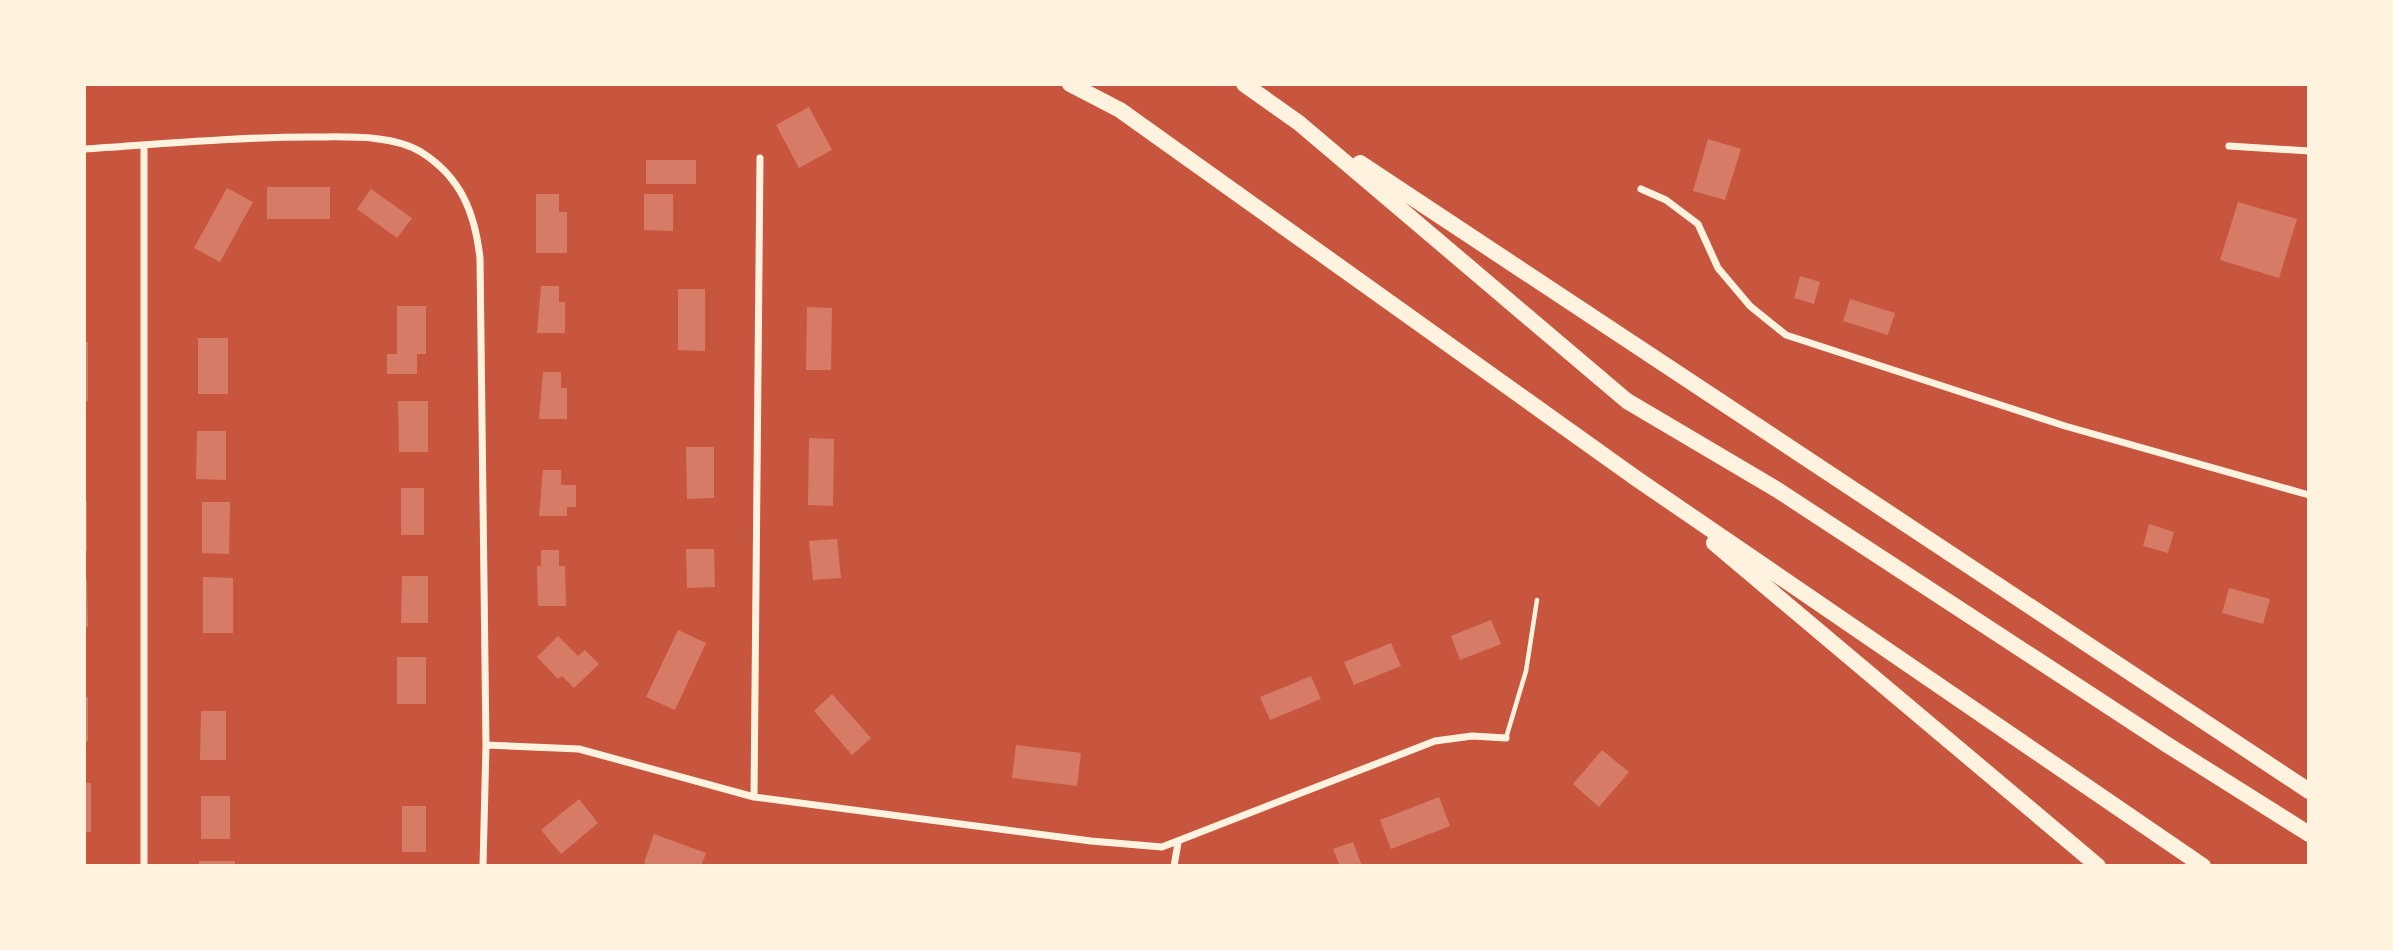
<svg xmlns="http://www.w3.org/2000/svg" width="2393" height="950" font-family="'DejaVu Sans',sans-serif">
<rect width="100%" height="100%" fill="#c8553d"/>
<path fill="#d67c66" d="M809 107 832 150 799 168 776 125Z
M1708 139 1741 149 1725 200 1693 191Z
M646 160H696V184H646Z
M267 187H330V219H267Z
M227 188 253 202 220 262 194 248Z
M371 189 412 218 397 238 357 209Z
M536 194H559V212H567V253H536Z
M644 194H673V231L644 230Z
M2238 202 2297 219 2279 278 2220 260Z
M1800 276 1820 282 1814 304 1794 298Z
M541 286H559V302H565V333H537Z
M678 289H705V351L678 350Z
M1850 299 1895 313 1888 335 1843 321Z
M397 306H426V354H417V374H387V354H397Z
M807 307 832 308 831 370H806Z
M198 338H228V394H198Z
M84 342H88V401H84Z
M543 372H561V388H567V419H539Z
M398 401H428V452H399Z
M197 431H226V480L196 479Z
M809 438 834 439 833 506 808 505Z
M686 447H714V498L687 499Z
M543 470H561V485H576V507H567V516H539Z
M401 488H424V535H401Z
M84 501H87V551H84Z
M202 502H230L229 554 202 553Z
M2149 524 2174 532 2168 553 2143 546Z
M837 539 841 578 813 580 809 541Z
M686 549H714L715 587 687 588Z
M541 550H559V566H565L566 606H538L537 566H541Z
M402 576H428V623H401Z
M203 577 233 578V633H203Z
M84 579H87L88 627H84Z
M2229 588 2270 599 2263 624 2222 613Z
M1491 620 1501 644 1460 660 1451 636Z
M678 630 706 643 675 710 646 697Z
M558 636 578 656 585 650 599 664 574 688 562 676 558 679 537 657Z
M1391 643 1401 666 1354 685 1344 662Z
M397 657H426V704H397Z
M1311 676 1321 699 1270 720 1260 697Z
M832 694 871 738 852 755 814 711Z
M84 697H88V741H84Z
M201 711H226V760H200Z
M1016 745 1081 753 1077 786 1012 778Z
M1602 750 1629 772 1599 807 1573 784Z
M84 783H91V832H84Z
M201 796H230V839H201Z
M1439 797 1450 826 1391 849 1380 820Z
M579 799 598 823 561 854 541 830Z
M402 806H426V852H402Z
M654 834 706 853 701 866H652L644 863Z
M1353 842 1362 866H1340L1333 849Z
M199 861H235V866H199Z"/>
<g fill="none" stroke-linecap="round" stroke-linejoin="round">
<path stroke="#fff3e0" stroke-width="4.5" d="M1506 738 1526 671 1537 600"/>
<path stroke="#fff3e0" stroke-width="7" d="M144 145V866
M2229 146 2309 151
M84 149C160 144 235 137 312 137 345 137 392 134 421 152 461 177 475 213 480 258L486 745 483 866
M1641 189 1666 200 1698 224 1718 268 1750 306 1786 335 2065 426 2309 495
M486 745 579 749 754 797 1091 841 1162 847 1435 741 1472 736 1506 738
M754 797 760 158
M1174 866 1178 843"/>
<path stroke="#fff3e0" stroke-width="16" d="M1070 84 1120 110 1637 479 2203 866
M1244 84 1299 123 1627 401 1776 489 2166 744 2309 834
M1360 163 2309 791
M1714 543 2098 866"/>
</g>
<rect width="2393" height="950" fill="none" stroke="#fff3e0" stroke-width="172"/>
</svg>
